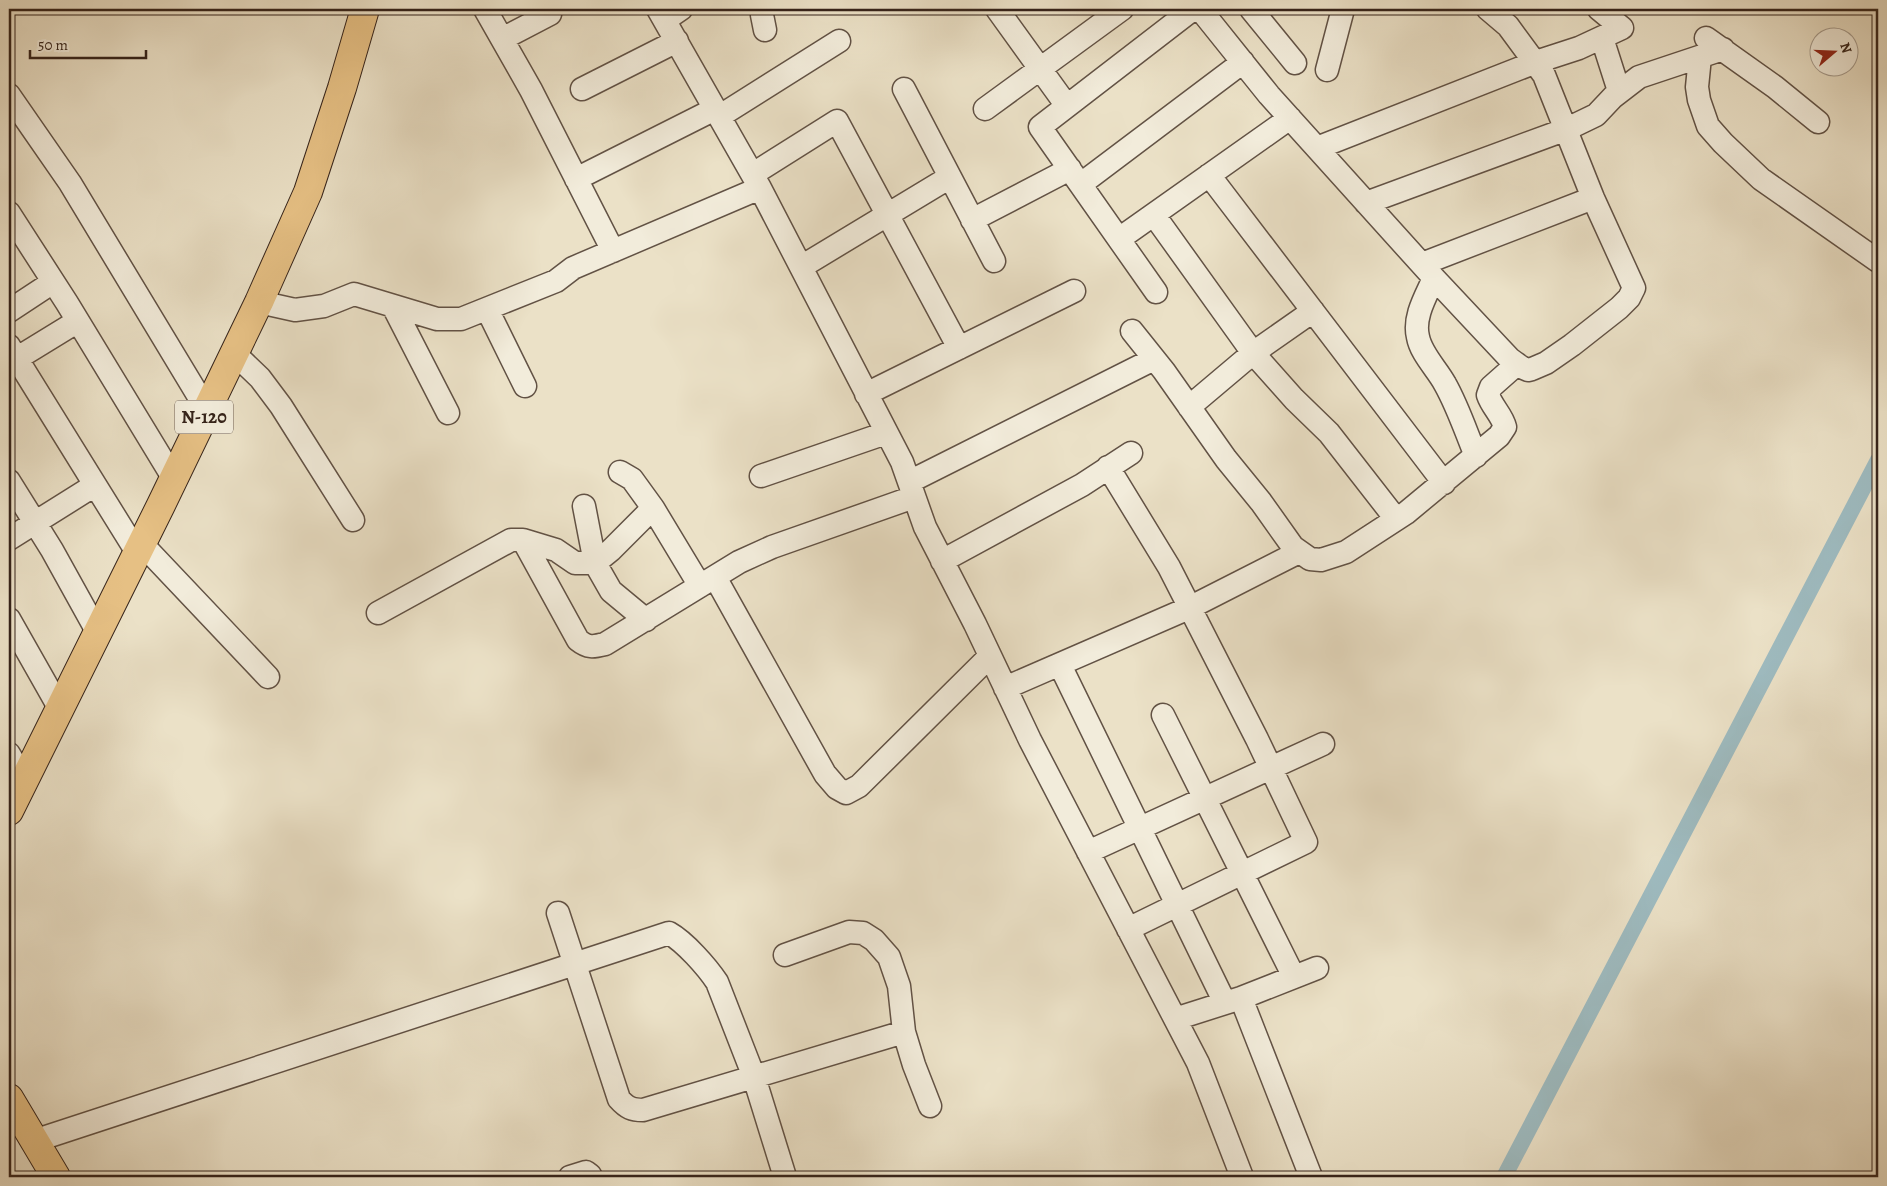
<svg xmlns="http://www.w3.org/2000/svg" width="1887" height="1186" font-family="Alegreya,serif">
<rect width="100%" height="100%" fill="#ebe1c7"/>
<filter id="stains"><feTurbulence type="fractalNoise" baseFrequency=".004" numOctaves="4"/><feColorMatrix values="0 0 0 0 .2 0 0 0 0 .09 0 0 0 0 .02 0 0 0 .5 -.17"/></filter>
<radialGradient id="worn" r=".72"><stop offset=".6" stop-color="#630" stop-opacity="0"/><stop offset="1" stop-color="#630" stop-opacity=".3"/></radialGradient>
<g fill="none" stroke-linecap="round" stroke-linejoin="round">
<path stroke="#9ebbc0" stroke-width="16" d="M1504 1177 1878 460"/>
<g stroke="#625245" stroke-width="25">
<path id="minor" d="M485 9 531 90 613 251
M658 9 760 188 902 462 925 527 975 624 1030 740 1198 1063 1242 1177
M763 9 762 15 765 30
M997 9 1067 106
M1200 9 1269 95 1434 278 1510 359 1521 367 1528 370 1532 369 1546 363 1572 345 1619 308 1629 298 1634 288 1593 198 1544 75 1508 26 1488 9
M1251 9 1295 63
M665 20 681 9
M1602 38 1619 91
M1706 38 1775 87 1818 122
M502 39 550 14
M1700 57 1697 87 1699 100 1708 126 1723 143 1761 179 1878 261
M1327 70 1343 9
M582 89 677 41
M904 89 994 261
M9 95 70 183 207 410
M985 109 1122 9
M720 116 839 41
M1317 148 1536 62 1579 48 1622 28 1599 9
M753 174 837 121 959 348
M1209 175 1444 483
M576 179 715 109
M1081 184 1243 62
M1366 203 1567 129 1596 115 1613 97 1639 77 1723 49
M9 213 67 303 174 479
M1154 215 1253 353 1294 399 1329 433 1396 519
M972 220 1070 169
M1119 239 1290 118
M1422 264 1593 198
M801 267 950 177
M1434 278C1426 296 1413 317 1418 337 1421 354 1437 369 1445 384 1458 407 1466 432 1476 456
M1156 292 1040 127 1193 9
M259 302 295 310 324 306 354 294 437 319H461L556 281 573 268 760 188
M393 306 448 413
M487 309 525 386
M9 311 53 282
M1132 331 1164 371 1226 459 1261 502 1293 547 1310 559 1321 560 1346 552 1406 513 1499 436 1505 427C1502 415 1492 407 1488 395L1491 387 1517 364
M9 346 138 554
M234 353 260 378 281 406 353 520
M16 359 78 321
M866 394 1074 291
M1189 407 1253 353 1313 311
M1108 467 1169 567 1257 739 1306 842 1128 929
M620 472 632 479 653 508 700 586
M761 476 886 433
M9 481 52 550 98 633
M909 482 1154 359
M584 506 595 563 611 591 646 620
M9 539 95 485
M523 540 578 640C588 648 593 647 605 644L739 562 772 547 914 497
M142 544 268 677
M942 561 1082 485 1131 453
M715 577 825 774 837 788 846 793 859 786 990 656
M378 613 511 540H523L556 550 575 563H595L611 550 653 508
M9 619 60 709
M1060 665 1225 1003
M1005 688 1189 608 1299 552
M1163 715 1294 977
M9 754 25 781
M1088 852 1323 744
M558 913 619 1099C627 1108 632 1110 643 1110L904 1032
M785 955 849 932 863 933 874 940 889 957 899 986 904 1032 914 1065 930 1106
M1241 998 1311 1177
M1175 1019 1241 998 1317 968
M34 1141 669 933C685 942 707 967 717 982L754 1077 785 1177
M570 1177 586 1172 590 1175 591 1177"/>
</g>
<g stroke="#35231a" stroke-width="30">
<path id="highway" d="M9 811 161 505 259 302 308 192 342 88 365 9
M9 1098 56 1177"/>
</g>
<use href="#minor" stroke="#f2ecdb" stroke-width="22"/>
<use href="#highway" stroke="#e6c084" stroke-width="28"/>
</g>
<g text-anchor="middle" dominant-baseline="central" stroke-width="4.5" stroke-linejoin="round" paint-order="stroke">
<rect fill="#f2ecdb" stroke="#6e5f54" stroke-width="1" x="175" y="400.5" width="58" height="33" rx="4"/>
<g font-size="19" font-weight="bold" fill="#35231a">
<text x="204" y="417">N-120</text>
</g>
</g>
<rect width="1887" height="1186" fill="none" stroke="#ebe1c7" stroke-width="30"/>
<rect x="10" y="10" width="1867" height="1166" fill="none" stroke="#35231a" stroke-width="2.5"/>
<rect x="15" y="15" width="1857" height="1156" fill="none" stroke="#35231a"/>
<g transform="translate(1834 52) rotate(71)"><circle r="24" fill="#f2ecdb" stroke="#a69c8e"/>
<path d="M0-4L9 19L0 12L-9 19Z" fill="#8f2418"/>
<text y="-8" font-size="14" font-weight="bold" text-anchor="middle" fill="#35231a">N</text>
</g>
<path d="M30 50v8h116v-8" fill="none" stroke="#35231a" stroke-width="2.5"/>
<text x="38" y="50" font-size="15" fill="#35231a" stroke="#f2ecdb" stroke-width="4" paint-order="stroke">50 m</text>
<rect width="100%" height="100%" filter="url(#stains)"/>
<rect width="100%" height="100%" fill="url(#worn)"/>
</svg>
